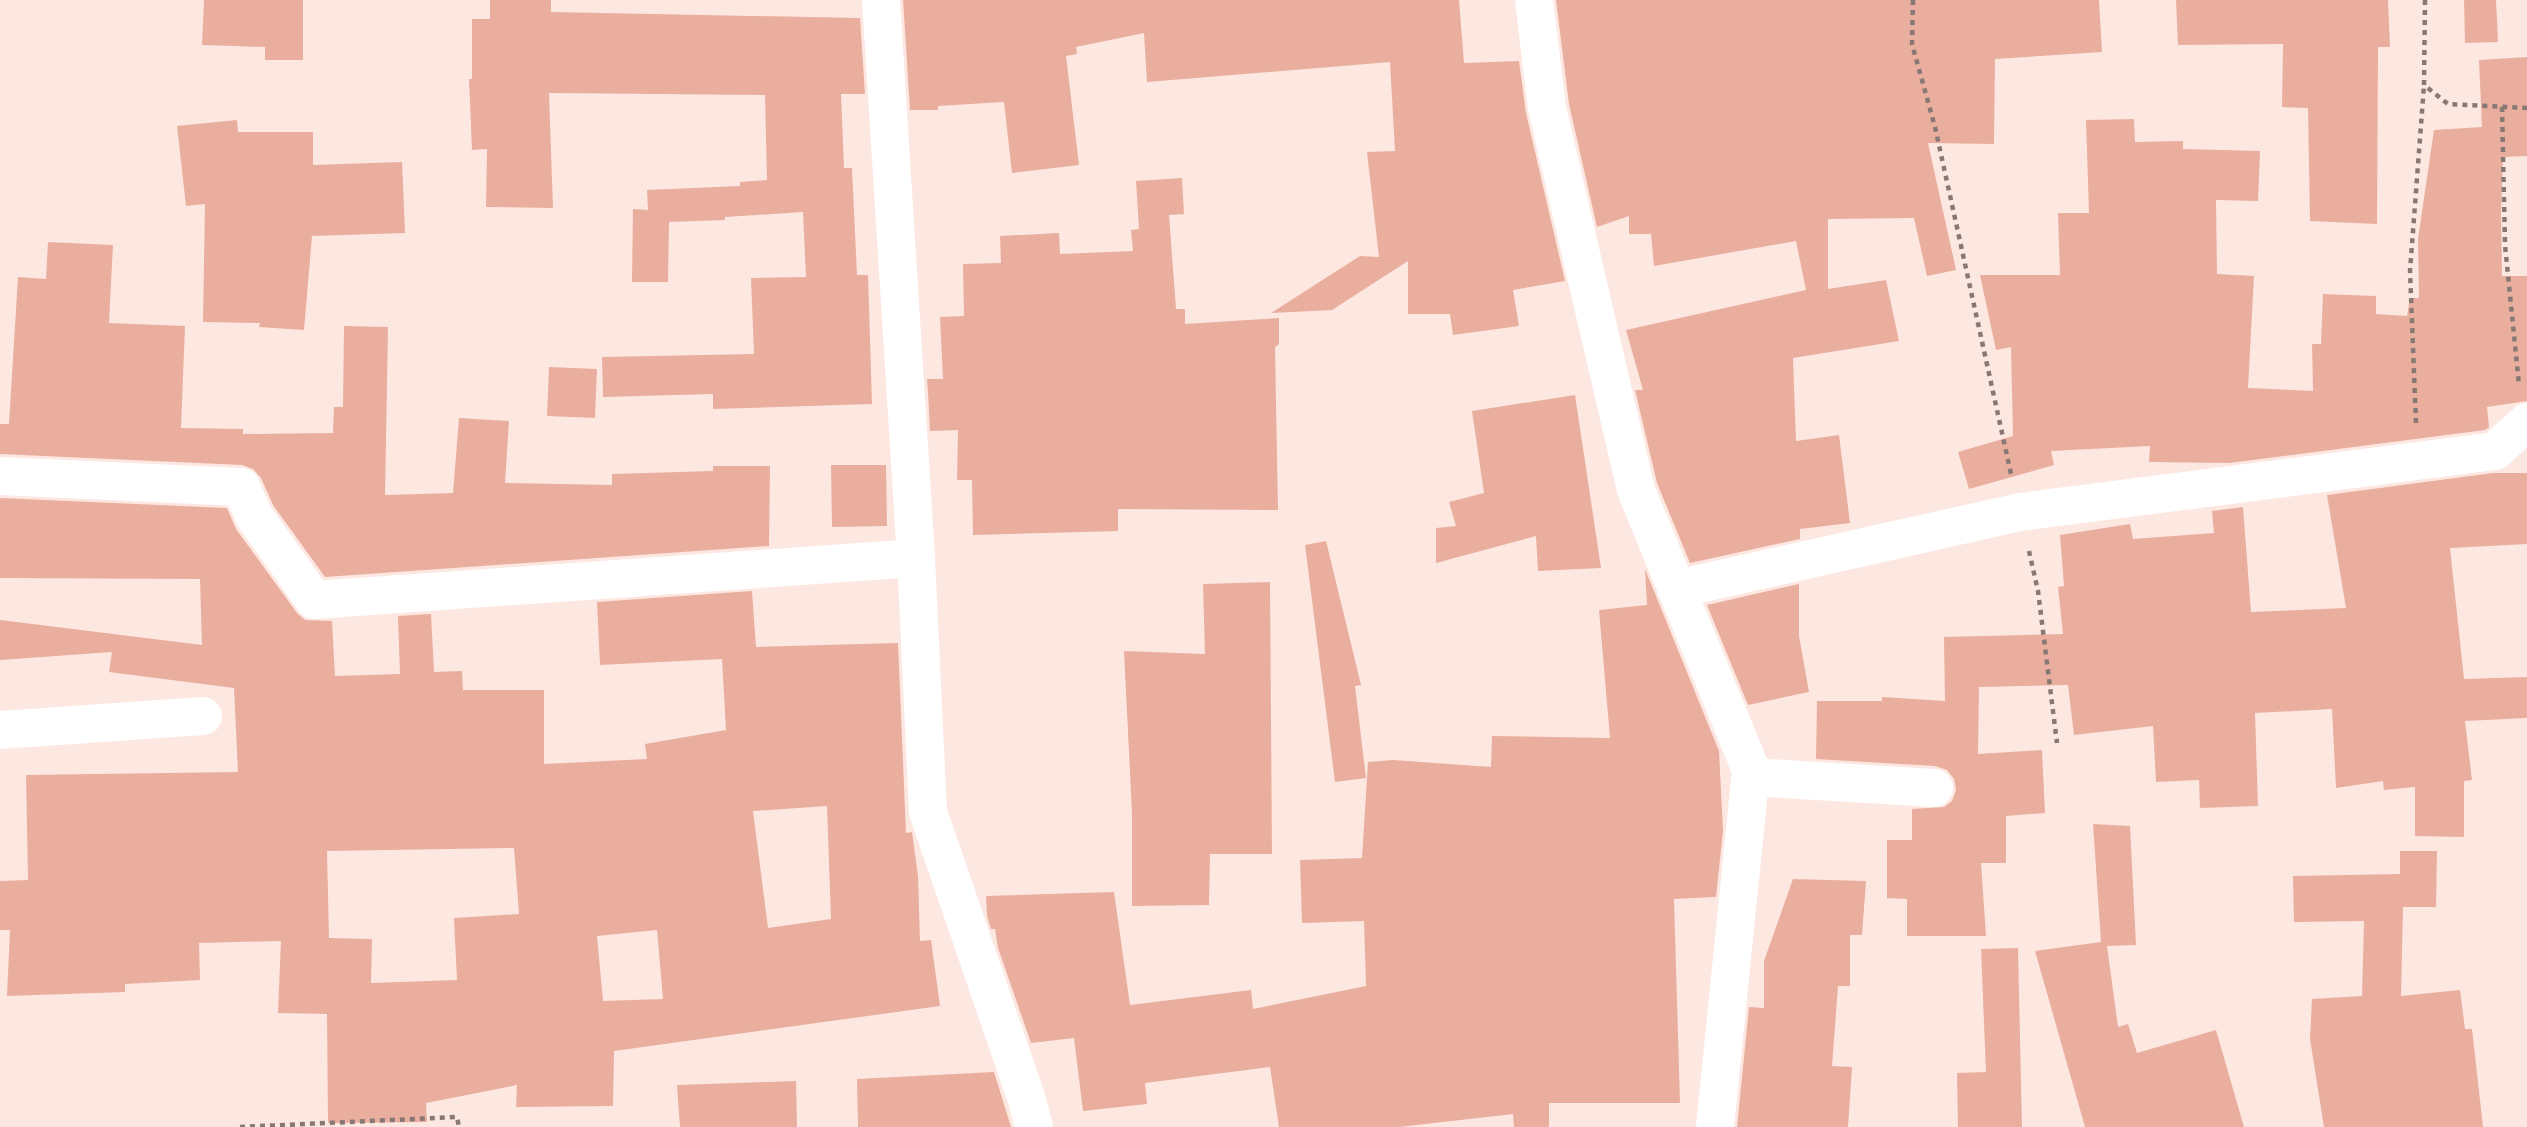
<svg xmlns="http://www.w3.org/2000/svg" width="2527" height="1127" font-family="Literata,serif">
<rect width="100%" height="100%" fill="#fde7e1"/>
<path fill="#eaae9f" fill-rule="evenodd" d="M204 0H303V60H265V47L202 45Z
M490 0H551V12L860 18 865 94H841L844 168H852L857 275H868L872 404 713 409V394L603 397 602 357 754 354 751 278 806 277 803 212 725 217V220L669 222 668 282H632L633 209 648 210 647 190 740 186V182L767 180 765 95 549 93 553 208 486 207 487 149 472 150 469 79H472V19H490Z
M903 0H1459L1464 63 1519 61 1526 113 1565 281 1513 290 1519 326 1453 335 1450 314H1408V261L1332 310 1271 313 1360 256 1379 257 1367 152 1395 151 1390 62 1147 82 1144 33 1076 47 1077 54 1066 56 1079 165 1012 173 1004 102 938 106V110H910Z
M1556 0H2099L2102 52 1995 59 1994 144 1928 143 1956 270 1927 276 1914 218 1828 219V289L1886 280 1899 341 1793 358 1796 441 1839 435 1850 523 1800 529V539L1690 563 1657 483 1635 390H1643L1626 330 1806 290 1796 241 1654 266 1651 234H1629V216L1597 227 1569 104Z
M2176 0H2388L2390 47H2378L2377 224 2310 221 2308 108 2282 107 2283 44 2178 45Z
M2464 0H2496L2498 42 2465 43Z
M2527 57V156L2503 157 2501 212 2502 276H2527V401L2487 407 2489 427 2485 430 2229 463 2149 462 2150 446 2051 451 2054 465 1969 489 1958 452 2013 436 2011 347 1996 350 1980 275H2060L2058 213H2089L2086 120 2134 119 2135 142 2183 141V149L2260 151 2258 201 2216 200 2217 274 2254 276 2248 388 2313 391 2312 344H2321L2323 294 2376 296V314L2407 316 2410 298H2419L2418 239 2434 130 2482 127 2479 60Z
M237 120 238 132H313V165L402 162 405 233 312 236 304 330 259 327 260 323 203 322 205 204 186 206 177 126Z
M1182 178 1184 214 1169 215 1176 309H1185V324L1279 318V344L1275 347 1278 510 1118 509V531L973 535 972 480H957L958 430 930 431 928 392 927 379H943L940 317 964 316 963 264 1001 263 1000 236 1059 233 1060 254 1133 251 1131 230 1139 229 1136 181Z
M48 242 113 245 109 323 185 326 181 428 243 429V434L333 433 334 407H343L344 326 388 327 385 495 453 493 459 418 509 421 505 483 612 485V474L713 471V466H770L769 546 325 577 273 505 261 478 253 469 242 465 0 454V424H9L18 277 46 279Z
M549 367 597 369 595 418 547 416Z
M1575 395 1601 568 1538 571 1536 536 1436 563V528L1456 526 1449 502 1484 493 1472 411Z
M831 465H886L887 526 832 527Z
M2493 473H2527V544L2450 548 2464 679 2527 677V718L2465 721 2472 780 2464 781V837L2415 836V787L2384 790 2383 781 2336 788 2332 709 2255 713 2258 806 2200 808 2199 780 2156 782 2153 726 2074 735 2068 685 1979 687 1978 754 2042 750 2045 813 2006 816V863H1981L1986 936H1907V899L1887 898V840H1912V809L1944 807 1952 801 1956 790 1954 779 1947 770 1935 766 1816 759 1817 701H1882V697L1945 701 1944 637 2063 634 2058 587 2064 586 2060 535 2130 524 2133 539 2214 533 2212 511 2243 507 2251 612 2346 608 2327 495Z
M0 498 227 508 236 529 297 613 305 620 332 621 335 676 400 674 398 616 431 614 434 672 462 671 463 690H544V764L647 759 645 744 726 730 722 659 600 665 597 602 752 591 756 647 898 643 906 833 912 832 918 876 920 941 931 940 940 1006 614 1051 613 1106 516 1107 517 1085 426 1103 427 1122 328 1123 327 1014 278 1013 281 941 199 943 200 980 125 984V992L7 996 10 930H0V881L28 880 26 775 238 772 234 688 109 672 112 652 0 660V620L202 645 200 579 0 578ZM827 806 831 919 768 928 753 811ZM514 848 519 914 454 918 457 980 371 983 372 939 329 938 327 851ZM657 930 663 999 603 1001 597 936Z
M1326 541 1361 685 1355 686 1366 778 1335 782 1305 545Z
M1645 569 1719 751 1723 831 1716 897 1674 899 1680 1103H1549V1127H1514L1513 1114 1399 1127H1279L1270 1067 1145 1083 1147 1104 1083 1111 1074 1038 1031 1043 998 948 995 929H991L987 916 986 896 1114 892 1130 1005 1251 990 1253 1009 1366 986 1364 921 1302 923 1300 860 1362 858 1368 762 1393 760 1491 767 1492 736 1610 738 1599 610 1647 605Z
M1270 582 1272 854H1210L1209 905 1132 906V813L1124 651 1205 654 1203 584Z
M1799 584V636L1809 692 1748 705 1707 605Z
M2093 824 2130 826 2136 945 2107 946 2118 1027 2128 1024 2137 1053 2216 1030 2244 1127H2085L2035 951 2101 942Z
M2400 851H2437L2436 907H2403L2401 996 2460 990 2465 1029H2472L2483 1127H2324L2310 1039 2312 999 2362 996 2364 921 2294 922 2293 876 2400 874Z
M1793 879 1866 881 1862 935H1850V986H1838L1832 1066 1852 1067 1848 1127H1737L1749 1007 1764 1008V961Z
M2018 948 2022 1127H1958L1957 1073 1986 1072 1981 949Z
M994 1072 1011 1127H858L857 1079Z
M796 1081 797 1127H680L677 1085Z"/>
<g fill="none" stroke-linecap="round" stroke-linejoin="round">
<path stroke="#887874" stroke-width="4.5" stroke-dasharray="5 5" stroke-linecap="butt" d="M1913 0 1912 44 1935 127 2011 474
M2425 0 2424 85 2448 104 2527 108
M2502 107 2505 245 2519 385
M2416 423 2410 271 2424 85
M2029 551 2038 591 2057 743
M240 1127 457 1117 459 1127"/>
<path stroke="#fff" stroke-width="38" d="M881 0 916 558 928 812 1027 1100 1034 1127
M1534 0 1547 108 1636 490 1751 770 1715 1127
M0 476 241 487 254 516 314 600 916 558
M1676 589 2020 512 2495 451 2527 422
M0 730 203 716
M1751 777 1934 788"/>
</g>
</svg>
